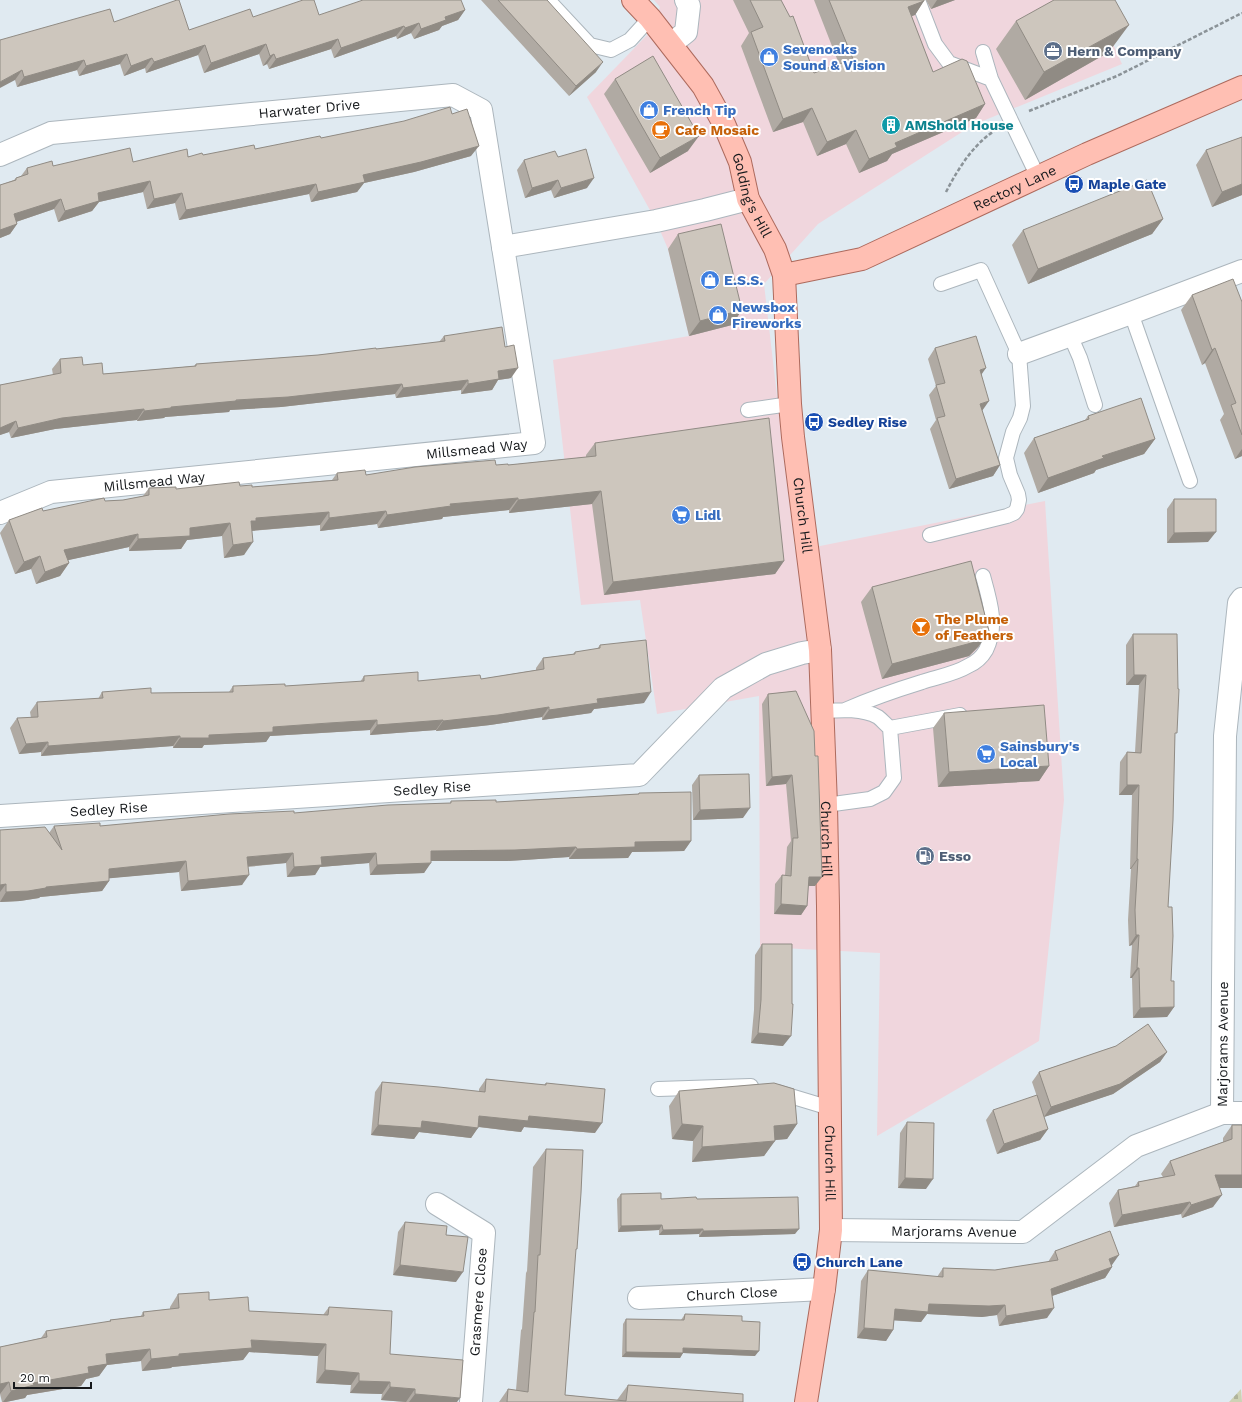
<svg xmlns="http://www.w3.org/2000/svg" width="1242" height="1402" font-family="'Work Sans',sans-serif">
<defs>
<pattern id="cemetery-stones" width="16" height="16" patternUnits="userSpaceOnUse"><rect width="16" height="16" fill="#ced2b5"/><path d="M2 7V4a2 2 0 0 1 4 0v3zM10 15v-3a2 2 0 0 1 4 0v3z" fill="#b0b49b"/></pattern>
</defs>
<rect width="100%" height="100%" fill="#e0eaf1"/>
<path fill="#f0d6dd" d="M654 0H1093L1122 64 973 125 818 224 764 284 795 551 1045 501 1064 800 1039 1041 877 1136 880 953 760 947 759 696 657 714 640 600 581 605 553 360 689 336 668 249 656 221 587 97 650 32 660 7Z"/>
<path fill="url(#cemetery-stones)" d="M1241 1389 1242 1402H1229Z"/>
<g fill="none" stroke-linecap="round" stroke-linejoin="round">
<g stroke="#acb6bd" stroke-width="16">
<path id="lane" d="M548 0 590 45 611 50 630 40 650 18
M918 0 935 44 949 63 991 79
M983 52 991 79 1038 177
M1131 313 1190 481
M1070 335 1080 358 1095 405
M748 410 790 404
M930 535 1007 516 1014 513 1017 509 1019 500 1018 494 1010 475 1006 458 1013 432 1020 418 1023 406 1019 354 981 270 941 284
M845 710C870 699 896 690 922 682 937 677 955 674 968 666 975 663 982 657 986 650 998 626 990 601 983 576
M822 711C839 710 862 708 878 717 882 720 886 725 890 728L894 778 884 792 870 799 826 805
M890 728 960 715
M658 1089 751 1086
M777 1092 830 1108"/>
</g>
<g stroke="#acb6bd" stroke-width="24">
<g id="street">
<path d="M671 44 686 32 689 6 686 0"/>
<path id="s1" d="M0 155 51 133 453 95 481 110 503 247"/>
<path d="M1019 354 1131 313 1242 271"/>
<path id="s2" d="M0 513 51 492 534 443 503 247 656 221 705 210 748 199"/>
<path id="s3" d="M0 816 639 775 723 688 766 664 802 653 820 650"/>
<path d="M1222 1113H1242"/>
<path d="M437 1204 484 1233 471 1402"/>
<path id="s4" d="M831 1230 1023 1232 1136 1146 1222 1113 1225 736 1239 603 1242 599"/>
<path id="s5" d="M639 1298 824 1289"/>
</g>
</g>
<g stroke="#ad6a5d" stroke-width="24">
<g id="primary">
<path id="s6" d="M633 0 650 18 703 86 724 124 740 162 748 199 775 249 784 275 790 404 793 437 820 650 826 805 828 906 831 1230 824 1289 806 1402"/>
<path id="s7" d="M784 275 862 259 1087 154 1242 87"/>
</g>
</g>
<path stroke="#8b9398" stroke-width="2.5" stroke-dasharray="4 2" stroke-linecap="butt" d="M1029 111 1117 76 1242 13
M946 192C958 169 972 146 994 131"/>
<use href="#lane" stroke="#fff" stroke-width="14"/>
<use href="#street" stroke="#fff" stroke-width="22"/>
<use href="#primary" stroke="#ffbfb3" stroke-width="22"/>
</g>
<path fill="#b0aaa3" d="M481 0H547L596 72 569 96Z
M733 0H781L814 73 839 64 814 0H924L915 15 911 16 933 72 985 104 976 118 892 154 887 161 859 173 846 144 817 156 803 122 773 132 741 46 749 33Z
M926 0H955L931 9Z
M465 10 458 20 442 26 439 30 414 39 411 33 397 39 396 36 334 58 331 49 269 69 267 64 263 66 259 54 204 73 198 55 146 73 145 68 124 76 120 64 79 76 77 70 17 87 15 80 0 40 114 22 189 30 253 17 319 15Z
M1016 21 1109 52 1025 100 996 49Z
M615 79 688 151 650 173 604 94Z
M452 114 471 156 414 172 364 183 357 192 311 202 309 194 179 220 175 203 147 209 143 192 99 202 92 211 58 222 54 209 16 222 17 224 10 234 0 238V185L14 180 16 178 21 176 27 168 133 162 203 155 255 149 321 138Z
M1242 137V195L1212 207 1196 165 1206 150Z
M558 157 587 188 554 198 551 190 525 198 517 170 524 160Z
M1163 219 1152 234 1028 284 1012 245 1023 230Z
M678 234 732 325 689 336 668 249Z
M1192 295 1242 302V456L1235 459 1220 420 1224 414 1205 363 1202 365 1181 310Z
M444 336 505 347 511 378 498 380 492 390 461 394V390L396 398 395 394 281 407 230 410 229 412 165 417 164 418 137 421V420L55 429 11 438 9 432 0 435V385L53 375 52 369 60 359 83 365 103 374 194 366 196 364 318 355 376 349 439 342Z
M935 348 982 374V411L1000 465 993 476 949 489 930 429 936 420 929 395 936 386 928 359Z
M1088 416 1155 439 1144 454 1096 470 1094 473 1038 493 1024 453 1034 438 1085 420Z
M595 443 784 561 775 574 604 595 592 504 509 513V510L443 517 442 519 378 528 377 524 320 531V525L252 531 244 555 224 558 222 536 187 540 181 549 129 551V547L68 560 69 563 60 576 36 584 31 569 15 574 0 533 9 520 43 511 105 501 123 500 143 496 149 488 176 489 240 486 252 487 332 480 337 473 366 475 496 465H508L586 457V455Z
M1174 499 1208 542 1167 543V509Z
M872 587 979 646 969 656 882 679 861 602Z
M1133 634 1175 735 1168 907 1171 981 1174 1007 1167 1017 1133 1018 1132 978H1130L1132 945 1129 946 1128 920 1131 869H1130L1132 795H1119L1120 762 1127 752H1135L1139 685H1126V645Z
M600 645 644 703 594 709 591 713 542 720V717L490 725 436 731V730L370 735V730L322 733 270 736 266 742 204 745 202 748H173V746L41 756V752L19 754 10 728 17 718H31L30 712 37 702 98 699 102 692 151 693 229 692 233 686H285L360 682 364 676 418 681 481 679 536 670V668L543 658 573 654 575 652 597 649Z
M796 691 815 886H808L807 906 801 915 774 914 775 884 782 875H785L787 847 791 841 786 784 766 786 762 704 768 694Z
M944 713 1049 766 1039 781 938 787 933 728Z
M699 775 743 818 693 820 692 785Z
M639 793 691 841 684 851 632 852 628 858 569 859V857L507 861H431L424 873 370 875 369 863 320 867 315 875 287 877 286 863 248 867 242 885 181 891 179 872 109 878V881L102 891 40 897 39 898 20 901 0 902V830L49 833 54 826H100L450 803 451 801 496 802 638 794Z
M762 944 783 1046 751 1043 754 1010 755 955Z
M1116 1046 1167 1052 1160 1062 1113 1094 1044 1117 1032 1082 1039 1072Z
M486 1079 544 1085 546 1083 595 1133 524 1127 521 1132 478 1127 471 1138 419 1132 414 1139 371 1135 375 1092 382 1082 479 1092V1089Z
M679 1091 797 1124 787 1139 775 1140 764 1156 692 1162 693 1141 672 1139 669 1106Z
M993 1110 1048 1129 1040 1140 997 1154 986 1120Z
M907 1122 926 1189 898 1188 900 1133Z
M1232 1125H1242V1188H1219L1213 1207 1182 1218 1181 1214 1114 1227 1109 1203 1118 1190 1135 1186 1138 1182 1163 1177 1161 1174 1170 1161 1223 1142V1138Z
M546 1149 575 1251 565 1395 617 1400 628 1385 743 1402H499L508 1389 516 1390 521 1330 522 1329 526 1273 527 1271 533 1167Z
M621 1194 661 1199H697L795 1234 699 1237V1234L659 1235V1230L618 1232 617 1199Z
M405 1222 446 1235 456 1282 393 1275 398 1232Z
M1055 1251 1112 1265H1111L1112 1267 1105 1278 1052 1296 1047 1318 999 1326 997 1315 982 1317 927 1314 921 1322 894 1320 893 1330 886 1341 857 1338 861 1281 868 1270 937 1277 943 1268 995 1270 1048 1262Z
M178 1294 209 1300 249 1311 323 1315 329 1307 390 1354 457 1402H406L381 1400 382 1394 350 1393 351 1385 316 1383 318 1356 249 1352 243 1360 172 1367 171 1368 142 1371 141 1361 107 1365 99 1376 86 1379 81 1386 27 1395 25 1398 6 1402H2L0 1394V1347L41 1338 46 1331 109 1322 110 1320 141 1316 143 1312 170 1309V1307Z
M685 1314 742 1321 755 1356 683 1353 680 1358 622 1357 623 1324 626 1319 681 1320Z"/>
<path fill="#908b84" d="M937 0H955L931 9Z
M924 1 915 15 898 21 908 7Z
M465 10 458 20 442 26 439 30 414 39 421 29 445 17Z
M419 23 411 33 397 39 405 28Z
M1129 25 1109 52 1025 100 1044 72Z
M404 26 396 36 334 58 341 48Z
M338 39 331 49 269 69 276 59Z
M266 44 259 54 204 73 211 63Z
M205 45 198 55 146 73 154 62Z
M127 54 120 64 79 76 86 66Z
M274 54 267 64 263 66 270 56Z
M152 58 145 68 124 76 131 66Z
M84 60 77 70 17 87 24 77Z
M603 62 596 72 569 96 576 86Z
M22 70 15 80 0 88V82Z
M985 104 976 118 892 154 887 161 859 173 869 159 895 143Z
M812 108 803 122 773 132 783 119Z
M856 130 846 144 817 156 827 142Z
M699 136 688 151 650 173 660 158Z
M479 146 471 156 414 172 364 183 357 192 311 202 318 192 363 175Z
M594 178 587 188 554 198 561 188Z
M558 180 551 190 525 198 532 188Z
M150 181 143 192 99 202 92 211 58 222 65 211 98 193Z
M316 184 309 194 179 220 186 210Z
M1242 184V195L1212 207 1222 192Z
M182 193 175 203 147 209 154 199Z
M61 199 54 209 7 225 14 214Z
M1163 219 1152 234 1028 284 1038 269Z
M17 224 10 234 0 238V230Z
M742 310 732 325 689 336 700 321Z
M1215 348 1205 363 1202 365 1212 350Z
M518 368 511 378 498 380 492 390 461 394 468 384 498 371Z
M986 368 979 378 980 370Z
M468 380 461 390 396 398 403 388Z
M402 384 395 394 281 407 230 410 229 412 165 417 164 418 137 421 144 411 171 407Z
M989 401 982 411 980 404Z
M144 409 137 420 55 429 11 438 18 428 62 418Z
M16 421 9 432 0 435V428Z
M1155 439 1144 454 1096 470 1094 473 1038 493 1048 478 1102 456Z
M1242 449V456L1235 459Z
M1000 465 993 476 949 489 956 479Z
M601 491 592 504 509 513 518 500Z
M518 498 509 510 443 517 442 519 378 528 387 515 450 504Z
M386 511 377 524 320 531 329 518Z
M329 512 320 525 249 531 251 521 256 518Z
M230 523 222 536 187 540 181 549 129 551 138 539 190 528Z
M1216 532 1208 542 1167 543 1174 533Z
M138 534 129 547 55 563 64 550Z
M253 542 244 555 224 558 233 545Z
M40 556 31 569 15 574 24 562Z
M784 561 775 574 604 595 613 582Z
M69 563 60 576 36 584 45 572Z
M989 631 979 646 969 656 882 679 892 664Z
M1134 675H1146L1139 685H1126Z
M651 692 644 703 594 709 591 713 542 720 549 710 597 699Z
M549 707 542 717 490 725 436 731 443 721Z
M377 720 370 730 270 736 266 742 204 745 202 748H173L180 738 209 735 273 727Z
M443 720 436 730 370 735 377 725Z
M180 736 173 746 41 756 48 746Z
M48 742 41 752 19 754 26 744Z
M1049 766 1039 781 938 787 949 772Z
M792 775 786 784 766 786 772 777Z
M1127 785H1139L1132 795H1119Z
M750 808 743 818 693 820 700 810Z
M691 841 684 851 632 852 628 858 569 859 577 849 635 842Z
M576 847 569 857 507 861H424L431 851Z
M293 853 286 863 240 867 247 857Z
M376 853 369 863 320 867 315 875 287 877 294 867 321 857Z
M1137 859H1138L1131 869H1130Z
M186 861 179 872 102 879 109 869Z
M431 863 424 873 370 875 377 865Z
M249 875 242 885 181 891 188 881Z
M809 877H822L815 886H802Z
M109 881 102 891 40 897 39 898 20 901 0 902 6 892 46 887Z
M6 884 0 892V885Z
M781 904 807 906 801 915 774 914Z
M1136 935H1139L1132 945 1129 946Z
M1137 968H1139L1132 978H1130Z
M1174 1007 1167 1017 1133 1018 1140 1008Z
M758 1033 791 1036 783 1046 751 1043Z
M1167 1052 1160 1062 1113 1094 1044 1117 1051 1107Z
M479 1116H529L602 1123 595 1133 524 1127 521 1132 472 1126Z
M422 1121 478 1128 471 1138 419 1132 414 1139 371 1135 378 1125Z
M682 1124 703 1126 693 1141 672 1139Z
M797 1124 787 1139 763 1141 774 1126Z
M1048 1129 1040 1140 997 1154 1004 1144Z
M775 1141 764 1156 692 1162 702 1147Z
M1215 1175H1242V1188H1206Z
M905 1178 933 1179 926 1189 898 1188Z
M1222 1195 1213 1207 1182 1218 1191 1205Z
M1190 1202 1181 1214 1114 1227 1122 1215Z
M662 1225 659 1230 618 1232 621 1226Z
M703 1229 699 1234 659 1235 663 1230Z
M799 1229 795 1234 699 1237 703 1231Z
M1119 1255 1112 1265 1101 1269 1109 1259Z
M400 1265 463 1272 456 1282 393 1275Z
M1112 1267 1105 1278 1043 1299 1051 1289Z
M929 1304 1005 1305 997 1315 982 1317 927 1314 921 1322 887 1320 895 1309Z
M1054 1308 1047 1318 999 1326 1006 1316Z
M864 1328 893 1330 886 1341 857 1338Z
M251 1340 326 1344 318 1356 249 1352 243 1360 172 1367 171 1368 142 1371 151 1359 179 1354Z
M683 1348 759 1351 755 1356 683 1353 680 1358 622 1357 626 1352Z
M150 1349 141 1361 107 1365 99 1376 86 1379 81 1386 27 1395 25 1398 6 1402H3L11 1391 33 1383 88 1367 106 1354Z
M325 1370 359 1373 351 1385 316 1383Z
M359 1381 390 1382 382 1394 350 1393Z
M9 1382 0 1394V1384Z
M390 1387 415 1389 406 1402 381 1400Z
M415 1394 460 1398 457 1402H409Z"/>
<path fill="#cdc6bd" stroke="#908b84" d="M177 0H179L189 30 250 9 253 17 303 0H314L319 15 363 0H461L465 10 445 17 446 20 421 29 419 23 405 28 404 26 341 48 338 39 276 59 274 54 270 56 266 44 211 63 205 45 154 62 152 58 131 66 127 54 86 66 84 60 24 77 22 70 0 82V40L110 9 114 22Z
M498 0H547L603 62 576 86Z
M750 0H781L790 17 793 16 814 73 853 59 829 0H924V1L908 7 933 72 962 59 967 61 985 104 895 143 897 147 869 159 856 130 827 142 812 108 783 119 751 32 763 27Z
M1054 0H1115L1129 25 1044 72 1016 21Z
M653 56 699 136 660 158 615 79Z
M450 107 452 114 467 109 479 146 421 162 363 175 365 182 318 192 316 184 186 210 182 193 154 199 150 181 98 193 99 201 65 211 61 199 14 214 17 224 0 230V185L16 180V178L28 174 27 168 52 161 53 166 130 148 133 162 187 149 188 157 202 153 203 155 254 145 255 149 320 136 321 138 370 128 404 121Z
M1242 137V184L1222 192 1206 150Z
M586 149 594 178 561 188 558 180 532 188 524 160 555 151 558 157Z
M1147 180 1163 219 1038 269 1023 230Z
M721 224 742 310 700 321 678 234Z
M1233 279 1242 302V435L1231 405 1236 403 1215 348 1212 350 1192 295Z
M502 327 505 347 514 345 518 368 498 371 499 379 468 384V380L403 388 402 384 288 397 236 400V401L171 407V408L144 411V409L62 418 18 428 16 421 0 428V385L61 373 60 359 82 357 83 365 102 363 103 374 196 366V364L318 355 376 348V349L412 345 445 341 444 336Z
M976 336 986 368 980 370 989 401 980 404 1000 465 956 479 937 418 945 416 936 385 945 383 935 348Z
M1141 398 1155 439 1102 456 1104 458 1048 478 1034 438 1089 419 1088 416Z
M769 418 784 561 613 582 601 491 518 500V498L450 504 451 506 387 515 386 511 329 518V512L256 518V521H251L253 542 233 545 230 523 190 528V536L138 539V534L64 550 69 563 45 572 40 556 24 562 9 520 42 508 43 511 104 498 105 501 123 500 149 495V488L176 487V489L239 482 240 486 252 485V487L338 480 337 473 365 470 366 475 415 467 495 460 496 465 508 464V465L596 456 595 443Z
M1174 499H1216V532L1174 533Z
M971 561 989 631 979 641 892 664 872 587Z
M1133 634H1177L1178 689H1179L1177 733H1175L1173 820 1168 907H1172L1173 936 1171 981H1174V1007L1140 1008 1139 968H1137L1139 935H1136L1135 910 1138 859H1137L1139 785H1127V752L1141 753 1146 675H1134Z
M646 640 651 692 597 699 598 703 549 710V707L498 715 443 721V720L377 725V720L329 723 273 727V732L209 735V738H180V736L48 746V742L26 744 17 718 38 717 37 702 103 698 102 692 151 688V693L233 692V686L285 684V686L364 681V676L418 672V681L480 675 481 679 544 669 543 658 575 654V652L600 648V645Z
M796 691 814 731 815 756H818L822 877H809L807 906 781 904 782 875 791 876 793 838H798L792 775 772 777 768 694Z
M1044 705 1049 766 949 772 944 713Z
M749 774 750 808 700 810 699 775Z
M691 792V841L635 842V847L577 849 576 847 515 850 431 851V863L377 865 376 853 321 857 322 865 294 867 293 853 247 857 249 875 188 881 186 861 109 869V881L46 887V888L28 891 6 892V884L0 885V830L45 827 62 850 54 826 100 823V826L229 814 294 811V813L388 805 451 803V801L496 800V802L639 794V793Z
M762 944H792V1004H793L791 1036 758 1033 761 1000Z
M1148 1024 1167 1052 1120 1084 1051 1107 1039 1072 1116 1046Z
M486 1079 546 1085V1083L605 1089 602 1123 529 1116 528 1121 479 1116 478 1128 422 1121 421 1128 378 1125 382 1082 439 1087 485 1092Z
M774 1083 794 1089 797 1124 774 1126 775 1141 702 1147 703 1126 682 1124 679 1091Z
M1037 1095 1048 1129 1004 1144 993 1110Z
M907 1122 934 1123 933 1179 905 1178Z
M1232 1125H1242V1175H1215L1222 1195 1191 1205 1190 1202 1122 1215 1118 1190 1139 1186 1138 1182 1175 1175 1170 1161 1232 1139Z
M546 1149 583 1150 581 1193 577 1249H576L565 1395 626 1401 628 1385 743 1394V1402H507L508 1389 528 1392 534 1312H535L538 1255H540Z
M661 1193V1199L696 1197 697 1199 798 1197 799 1229 703 1231V1229L663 1230 662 1225 621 1226V1194Z
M405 1222 447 1226 446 1235 468 1237 463 1272 400 1265Z
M1110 1231 1119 1255 1109 1259 1112 1267 1051 1289 1054 1308 1006 1316 1005 1305 989 1306 929 1304 928 1312 895 1309 893 1330 864 1328 868 1270 943 1277V1268L995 1270 1058 1260 1055 1251Z
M209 1292V1300L248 1297 249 1311 328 1315 329 1307 392 1311 390 1354 463 1360 460 1398 415 1394V1389L390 1387V1382L359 1381V1373L325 1370 326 1344 251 1340 252 1348 179 1354V1356L151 1359 150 1349 106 1354 107 1364 88 1367 89 1373 33 1383 34 1385 11 1391 9 1382 0 1384V1347L47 1337 46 1331 111 1321 110 1320 144 1316 143 1312 179 1308 178 1294Z
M685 1314 742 1316V1321L760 1322 759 1351 683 1348V1353L626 1352V1319L684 1320Z"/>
<defs>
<g id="office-disc" transform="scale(1)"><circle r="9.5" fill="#5c6f8a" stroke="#fff"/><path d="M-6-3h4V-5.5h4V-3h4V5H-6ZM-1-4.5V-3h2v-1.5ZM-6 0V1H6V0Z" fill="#fff"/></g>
<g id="shop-disc" transform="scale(1)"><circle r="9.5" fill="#3f7fe0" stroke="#fff"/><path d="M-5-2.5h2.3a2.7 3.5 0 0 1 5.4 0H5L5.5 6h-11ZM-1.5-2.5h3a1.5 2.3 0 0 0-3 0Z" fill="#fff"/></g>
<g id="building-disc" transform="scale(1)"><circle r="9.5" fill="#0f9aa8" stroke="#fff"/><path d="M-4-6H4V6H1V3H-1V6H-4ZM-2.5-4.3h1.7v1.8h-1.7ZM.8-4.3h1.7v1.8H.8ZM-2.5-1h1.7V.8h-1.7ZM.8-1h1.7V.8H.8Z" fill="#fff"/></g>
<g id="cafe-disc" transform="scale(1)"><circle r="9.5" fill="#e8710a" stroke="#fff"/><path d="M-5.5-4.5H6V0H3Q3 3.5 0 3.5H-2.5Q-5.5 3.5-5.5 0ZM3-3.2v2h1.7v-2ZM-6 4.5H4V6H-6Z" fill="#fff"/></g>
<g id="bus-disc" transform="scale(1)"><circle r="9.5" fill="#1a4fb4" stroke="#fff"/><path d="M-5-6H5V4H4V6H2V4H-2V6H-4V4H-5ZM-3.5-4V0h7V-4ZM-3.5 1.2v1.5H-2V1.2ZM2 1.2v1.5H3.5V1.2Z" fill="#fff"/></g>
<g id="supermarket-disc" transform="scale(1)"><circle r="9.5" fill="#3f7fe0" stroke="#fff"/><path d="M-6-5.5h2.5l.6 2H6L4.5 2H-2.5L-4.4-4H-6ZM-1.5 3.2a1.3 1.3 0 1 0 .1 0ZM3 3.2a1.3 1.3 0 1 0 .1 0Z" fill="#fff"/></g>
<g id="bar-disc" transform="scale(1)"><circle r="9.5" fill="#e8710a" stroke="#fff"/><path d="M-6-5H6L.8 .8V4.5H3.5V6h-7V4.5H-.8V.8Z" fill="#fff"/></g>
<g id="fuel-disc" transform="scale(1)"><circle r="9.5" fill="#5c6f8a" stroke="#fff"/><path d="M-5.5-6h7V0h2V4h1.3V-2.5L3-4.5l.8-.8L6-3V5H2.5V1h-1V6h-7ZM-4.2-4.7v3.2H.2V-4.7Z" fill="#fff"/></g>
</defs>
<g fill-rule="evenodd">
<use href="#office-disc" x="1053" y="51"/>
<use href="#shop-disc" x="769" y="57"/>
<use href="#shop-disc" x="649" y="110"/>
<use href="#building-disc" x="891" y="125"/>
<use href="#cafe-disc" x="661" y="130"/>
<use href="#bus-disc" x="1074" y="184"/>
<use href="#shop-disc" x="710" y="280"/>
<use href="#shop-disc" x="718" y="315"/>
<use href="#bus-disc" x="814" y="422"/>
<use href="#supermarket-disc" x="681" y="515"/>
<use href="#bar-disc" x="921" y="627"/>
<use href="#supermarket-disc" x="986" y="754"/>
<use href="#fuel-disc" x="925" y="856"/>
<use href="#bus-disc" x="802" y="1262"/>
</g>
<g text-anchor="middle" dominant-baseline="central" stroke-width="4" stroke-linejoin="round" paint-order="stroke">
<g font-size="14" font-weight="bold" fill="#366cbe" stroke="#fff" text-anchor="start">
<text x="783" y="49">Sevenoaks<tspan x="783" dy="16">Sound &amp; Vision</tspan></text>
<text x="663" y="110">French Tip</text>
<text x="724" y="280">E.S.S.</text>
<text x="732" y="307">Newsbox<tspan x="732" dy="16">Fireworks</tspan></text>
<text x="695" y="515">Lidl</text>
<text x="1000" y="746">Sainsbury's<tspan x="1000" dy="16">Local</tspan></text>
</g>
<g font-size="14" font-weight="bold" fill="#4e5e75" stroke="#fff" text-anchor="start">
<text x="1067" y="51">Hern &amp; Company</text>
<text x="939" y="856">Esso</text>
</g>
<g font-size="14" fill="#16191c" stroke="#fff">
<text stroke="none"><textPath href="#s1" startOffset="315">Harwater Drive</textPath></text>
<text stroke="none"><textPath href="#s7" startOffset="248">Rectory Lane</textPath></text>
<text stroke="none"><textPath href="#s6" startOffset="231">Golding's Hill</textPath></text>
<text stroke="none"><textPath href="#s2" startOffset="483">Millsmead Way</textPath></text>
<text stroke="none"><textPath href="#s2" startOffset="159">Millsmead Way</textPath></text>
<text stroke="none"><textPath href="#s6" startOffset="559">Church Hill</textPath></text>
<text stroke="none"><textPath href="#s3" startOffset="433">Sedley Rise</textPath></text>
<text stroke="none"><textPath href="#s3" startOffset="109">Sedley Rise</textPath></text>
<text stroke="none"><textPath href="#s6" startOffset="884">Church Hill</textPath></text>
<text stroke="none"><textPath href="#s4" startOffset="495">Marjorams Avenue</textPath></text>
<text stroke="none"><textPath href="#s6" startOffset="1208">Church Hill</textPath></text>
<text stroke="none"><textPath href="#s4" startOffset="123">Marjorams Avenue</textPath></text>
<text stroke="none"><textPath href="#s5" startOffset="93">Church Close</textPath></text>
<text transform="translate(478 1302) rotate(-86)">Grasmere Close</text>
</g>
<g font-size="14" font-weight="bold" fill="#0d838f" stroke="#fff" text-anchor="start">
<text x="905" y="125">AMShold House</text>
</g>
<g font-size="14" font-weight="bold" fill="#c56008" stroke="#fff" text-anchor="start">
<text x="675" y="130">Cafe Mosaic</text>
<text x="935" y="619">The Plume<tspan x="935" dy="16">of Feathers</tspan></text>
</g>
<g font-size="14" font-weight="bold" fill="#164399" stroke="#fff" text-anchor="start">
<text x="1088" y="184">Maple Gate</text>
<text x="828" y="422">Sedley Rise</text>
<text x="816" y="1262">Church Lane</text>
</g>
</g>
<path d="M14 1382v6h77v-6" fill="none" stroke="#16191c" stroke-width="2"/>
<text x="20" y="1382" font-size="12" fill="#16191c" stroke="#ffffff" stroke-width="3" paint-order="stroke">20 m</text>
</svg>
